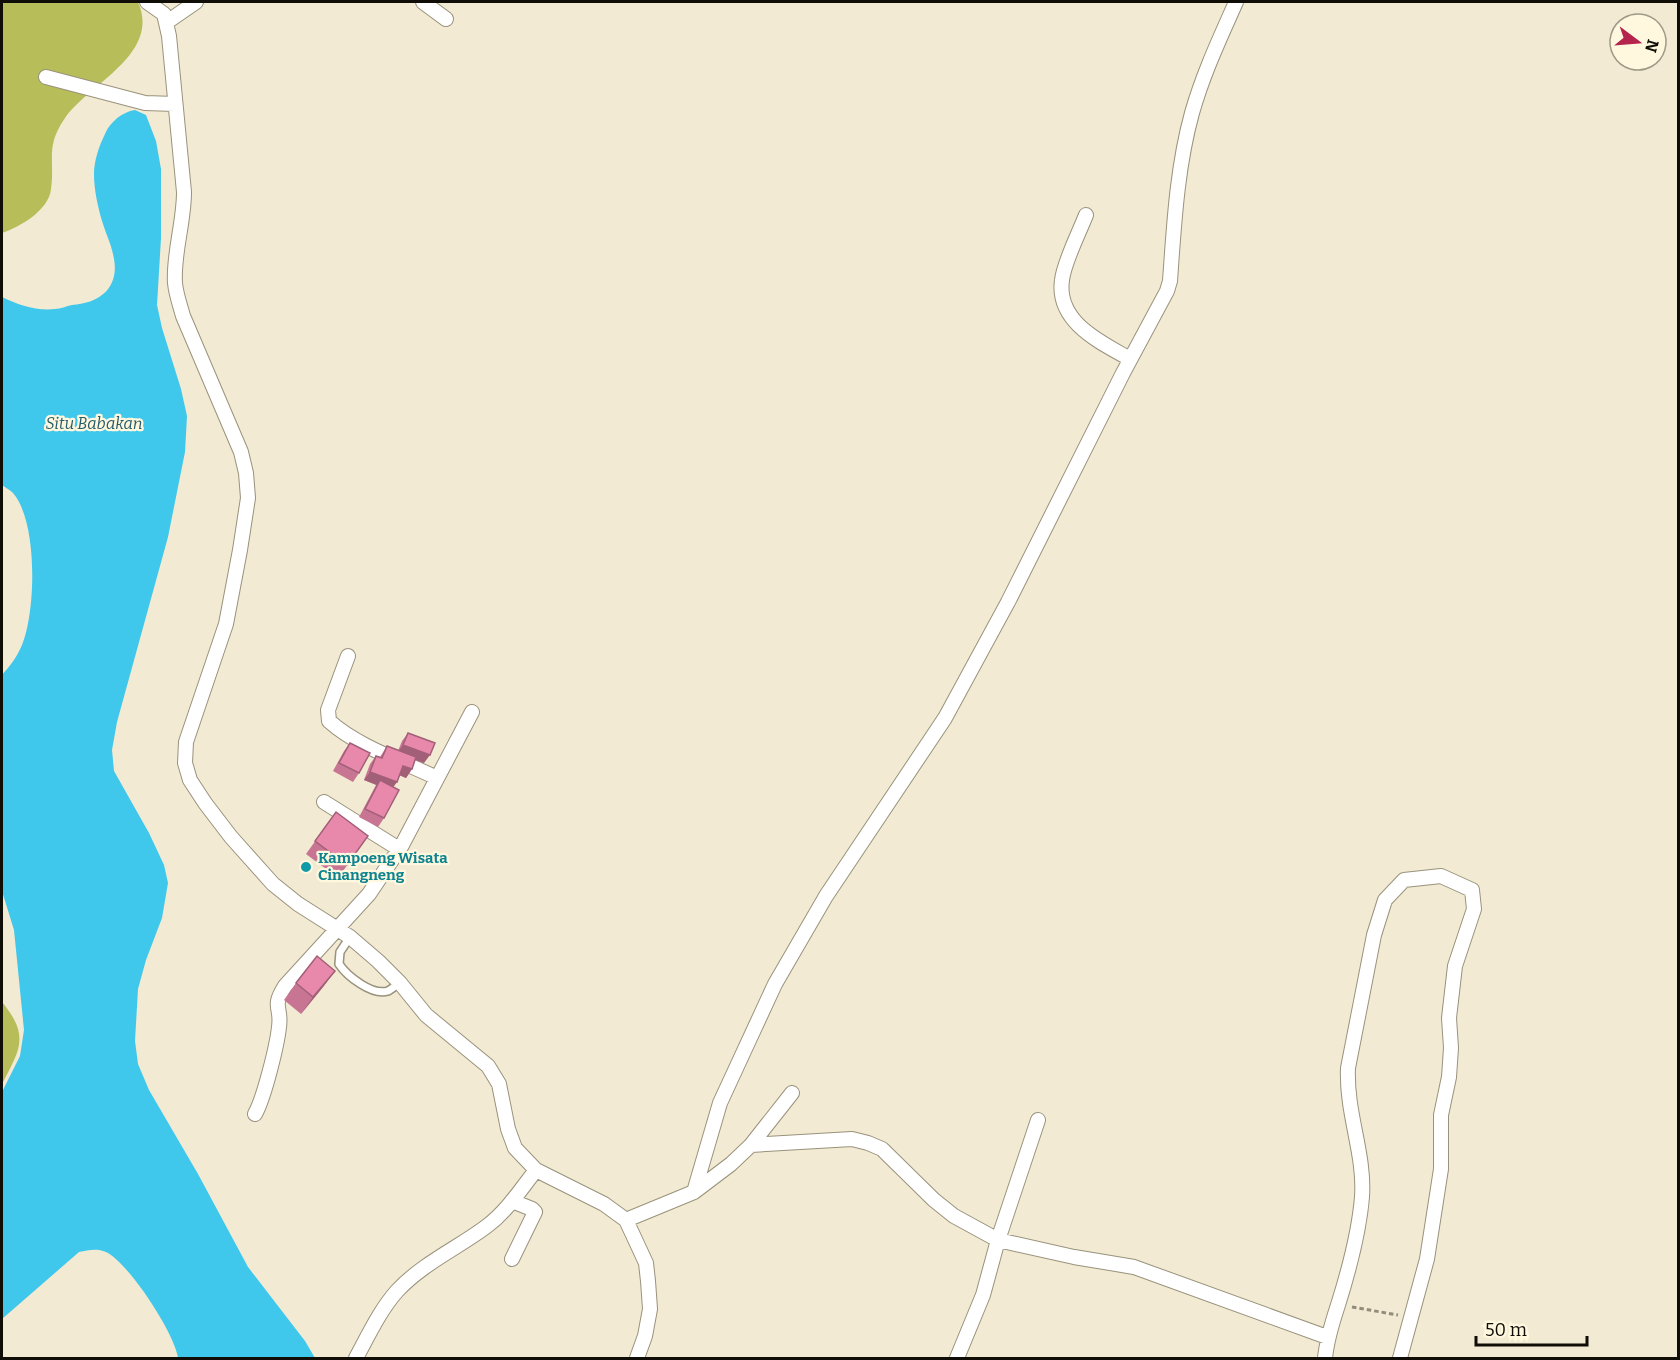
<svg xmlns="http://www.w3.org/2000/svg" width="1680" height="1360" font-family="Bitter,serif">
<rect width="100%" height="100%" fill="#f2ead2"/>
<path fill="#b7bd59" d="M2 2H138C161 54 90 83 65 118 45 147 55 159 51 189 49 210 20 227 2 233Z
M2 1002C30 1036 20 1049 2 1084Z"/>
<path fill="#3fc7ec" d="M135 110 146 115 156 141 161 169V238L157 305 162 328 181 389 187 416 185 452 168 537 117 722 112 750 114 771 149 833 164 865 168 883 162 918 146 960 138 989 135 1041 138 1064 149 1090 198 1174 248 1267 305 1341 315 1358H178C175 1334 129 1263 106 1252 97 1248 88 1250 79 1252L2 1319V1092L20 1056 24 1030 14 930 2 891V675C10 666 17 657 22 645 36 611 38 522 13 493 10 490 5 487 2 485V297C18 305 36 311 55 309 61 309 66 306 72 305 102 303 121 286 113 254 111 244 106 234 103 224 98 208 94 190 94 174 94 161 99 146 105 134 110 122 122 112 135 110Z"/>
<g fill="none" stroke-linecap="round" stroke-linejoin="round">
<g stroke="#99927c" stroke-width="10">
<path id="service" d="M350 937 340 952 339 964C347 976 372 996 388 991 392 989 396 985 400 983"/>
</g>
<g stroke="#99927c" stroke-width="16">
<path id="minor" d="M147 2 164 14 169 36 184 192C184 223 173 254 175 283 176 294 180 305 183 316L241 452 246 473 248 498 240 550 226 624 186 742 185 763 190 780 205 803 231 837 273 884 298 904 350 937 378 961 400 983 426 1015 488 1066 499 1084 508 1129 515 1148 536 1170 604 1204 626 1220 646 1263 648 1281 650 1309 645 1336 637 1358
M423 2 446 19
M167 22 196 2
M46 77 145 103 175 104
M1086 215C1079 233 1064 262 1062 280 1056 322 1100 342 1130 359
M348 656 328 710 329 721C358 747 402 761 437 778
M324 802 399 849
M255 1114C264 1098 277 1046 279 1027 282 1006 271 1008 285 986L369 894 402 845 472 712
M751 1145 792 1093
M694 1192 720 1103 775 984 826 896 945 718 1008 602 1123 373 1167 291 1170 281C1174 225 1177 167 1192 113 1203 74 1220 38 1236 2
M512 1201 532 1209 535 1212 512 1259
M626 1220 694 1192 731 1164 751 1145 852 1139 868 1143 882 1149 934 1200 954 1216 998 1240 1074 1257 1134 1267 1327 1337
M356 1358C368 1336 380 1310 397 1291 423 1263 458 1248 487 1226 507 1211 521 1189 536 1170
M957 1358 983 1295 998 1240 1038 1120
M1325 1358C1327 1339 1332 1323 1338 1305 1349 1270 1359 1233 1362 1197 1365 1153 1346 1114 1348 1068L1374 935 1385 900 1404 880 1441 876 1472 890 1474 909 1455 966 1449 1018 1451 1048 1449 1077 1441 1115V1169L1427 1259 1400 1358"/>
</g>
<path stroke="#928c7b" stroke-width="3" stroke-dasharray="4.5 3" stroke-linecap="butt" d="M1352 1307 1398 1315"/>
<use href="#service" stroke="#fff" stroke-width="7"/>
<use href="#minor" stroke="#fff" stroke-width="14"/>
</g>
<path fill="#c87593" d="M408 733 424 763 415 760 412 769 406 778 399 775 397 782 393 787 384 818 378 827 359 817 376 785 364 780 370 764 376 756 380 757 387 746 398 751 402 741Z
M350 743 359 773 353 782 333 771 344 751Z
M336 812 368 836 338 878 306 854Z
M335 971 323 987 301 1014 284 1000 296 983Z"/>
<path fill="#a25f78" d="M403 745 430 755 424 763 397 753Z
M403 766 412 769 406 778 397 774Z
M370 772 397 782 391 790 380 780 377 785 364 780Z
M335 971 323 987 301 1014 313 997Z"/>
<path fill="#e888ab" stroke="#a25f78" stroke-width="1.5" d="M408 733 435 743 430 755 403 745Z
M350 743 370 753 359 773 339 763Z
M387 746 416 757 412 769 403 766 397 782 370 772 376 756 382 758Z
M380 780 399 790 384 818 365 809Z
M336 812 368 836 347 865 315 841Z
M317 956 335 971 313 997 296 983Z"/>
<circle fill="#0f9aa8" stroke="#fff8df" stroke-width="2" cx="306" cy="867" r="6"/>
<g text-anchor="middle" dominant-baseline="central" stroke-width="4.5" stroke-linejoin="round" paint-order="stroke">
<g font-size="15" font-weight="bold" fill="#0d838f" stroke="#fff8df" text-anchor="start">
<text x="318" y="858">Kampoeng Wisata<tspan x="318" dy="17">Cinangneng</tspan></text>
</g>
<g font-size="16" font-style="italic" fill="#265c6b" stroke="#fff8df">
<text x="94" y="423">Situ Babakan</text>
</g>
</g>
<rect width="1680" height="1360" fill="none" stroke="#100d06" stroke-width="6"/>
<g transform="translate(1638 42) rotate(106)"><circle r="28" fill="#fff8df" stroke="#9f9a88" stroke-width="1.5"/>
<path d="M0-4.5L10 22L0 15L-10 22Z" fill="#b5244d"/>
<text y="-9" font-size="16" font-weight="bold" text-anchor="middle" fill="#100d06">N</text>
</g>
<path d="M1476 1336v9h111v-9" fill="none" stroke="#100d06" stroke-width="3"/>
<text x="1485" y="1336" font-size="18" fill="#100d06" stroke="#fff8df" stroke-width="4.5" paint-order="stroke">50 m</text>
</svg>
